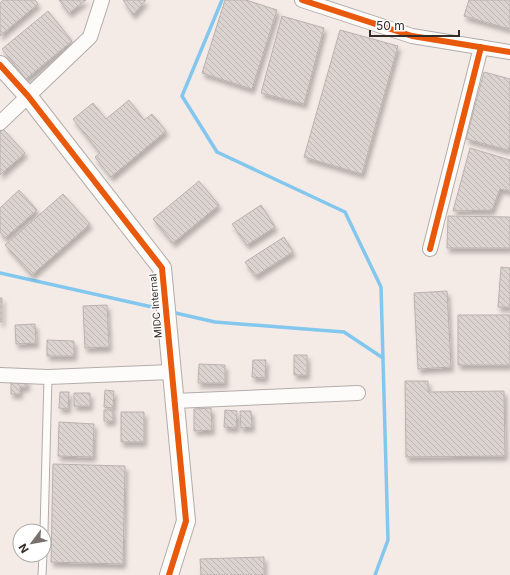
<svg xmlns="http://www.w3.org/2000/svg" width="510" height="575" font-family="Inter,sans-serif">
<defs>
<pattern id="building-back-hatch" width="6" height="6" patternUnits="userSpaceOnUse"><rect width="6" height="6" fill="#dad3d0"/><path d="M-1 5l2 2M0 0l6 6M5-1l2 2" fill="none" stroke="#bcb5b3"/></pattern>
<filter id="shadow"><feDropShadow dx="2.5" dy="4.5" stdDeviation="2" flood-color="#0004"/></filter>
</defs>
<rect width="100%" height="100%" fill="#f4ebe7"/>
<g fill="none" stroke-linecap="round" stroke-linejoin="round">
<path stroke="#83c7ef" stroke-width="3.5" d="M222 0 182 96 217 152 345 212 381 287 388 540 375 575
M0 273 161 309
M171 312 215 322 344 332 383 358"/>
</g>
<path fill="url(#building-back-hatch)" stroke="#bab2b0" filter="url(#shadow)" d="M3 0H35L38 4 0 36V3Z
M59 0H86L69 13Z
M123 0H146L133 15Z
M225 0H246L277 10 252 89 202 73Z
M469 0H510V29L464 16Z
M48 11 72 41 26 79 2 49Z
M282 16 324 28 304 104 261 93Z
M340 30 398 46 362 174 304 157Z
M484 72 510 79V144L508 150 466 139Z
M129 100 144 120 152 114 166 131 111 177 95 157 100 153 73 119 93 103 106 119Z
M3 129 25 153 0 175V132Z
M470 148 510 160V191L500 189 492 210 453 211Z
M199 181 219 205 173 243 153 219Z
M19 190 37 210 5 238 0 232V208Z
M63 194 90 224 32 275 5 245Z
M261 205 275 227 247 245 232 224Z
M448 216 510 217V248H447Z
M284 237 293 252 255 276 245 262Z
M501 267 510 268V307H498Z
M447 291 451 367 418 369 414 293Z
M0 298H2V322H0Z
M107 305 109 347 85 348 83 306Z
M458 315H510V365H458Z
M35 324 36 343 16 344 15 325Z
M47 340 74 341V356H47Z
M294 355H307V375H294Z
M253 360H266L265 378 252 377Z
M199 364 225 365V383H198Z
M11 380H27V387H20V394H11Z
M405 381H428V392L504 391 505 456 406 457Z
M105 390 114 391 113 408 104 407Z
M60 392H69L68 409 59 408Z
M74 393H90V406H74Z
M211 408 212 430 194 431V409Z
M104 410H113V421H104Z
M225 410 237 411 236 428 224 427Z
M240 411H251L252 427 241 428Z
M121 412H144V442H121Z
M59 422 94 424 93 457 58 456Z
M53 464 125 466 123 564 51 562Z
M264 557V575H201L200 559Z"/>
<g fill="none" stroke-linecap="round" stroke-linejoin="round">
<g stroke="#b3aca9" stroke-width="9">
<path id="service" d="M44 531 48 377
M42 575 43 555"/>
</g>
<g stroke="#b3aca9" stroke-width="16">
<path id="minor" d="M302 0 412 36 510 52
M0 123 90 37 102 0
M430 249 481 47
M0 375 48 377 171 372
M174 401 358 393"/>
</g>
<g stroke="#b3aca9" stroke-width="20">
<path id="tertiary" d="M0 65 28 96 162 268 186 521 169 575"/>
</g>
<use href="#service" stroke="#fdfcfb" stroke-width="7"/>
<use href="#minor" stroke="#fdfcfb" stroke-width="14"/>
<use href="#tertiary" stroke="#fdfcfb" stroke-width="18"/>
<g stroke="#fff" stroke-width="8">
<path id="cycleway" d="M302 0 412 36 510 52
M0 65 28 96 162 268 186 521 169 575
M430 249 481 47"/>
</g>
<use href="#cycleway" stroke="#e8590c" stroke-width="6"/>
</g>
<g text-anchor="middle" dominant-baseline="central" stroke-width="3" stroke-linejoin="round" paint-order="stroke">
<g font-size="10" fill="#332d29" stroke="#fff">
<text transform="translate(155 306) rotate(-95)">MIDC Internal</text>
</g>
</g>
<g transform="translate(32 543) rotate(238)"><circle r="19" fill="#ffffff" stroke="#adaba9"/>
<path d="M0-3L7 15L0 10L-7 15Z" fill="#77706c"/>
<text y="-6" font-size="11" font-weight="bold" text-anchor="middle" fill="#332d29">N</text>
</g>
<path d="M370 30v6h89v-6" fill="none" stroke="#332d29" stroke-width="2"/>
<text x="376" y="30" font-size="12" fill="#332d29" stroke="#ffffff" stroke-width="3" paint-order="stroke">50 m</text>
</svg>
